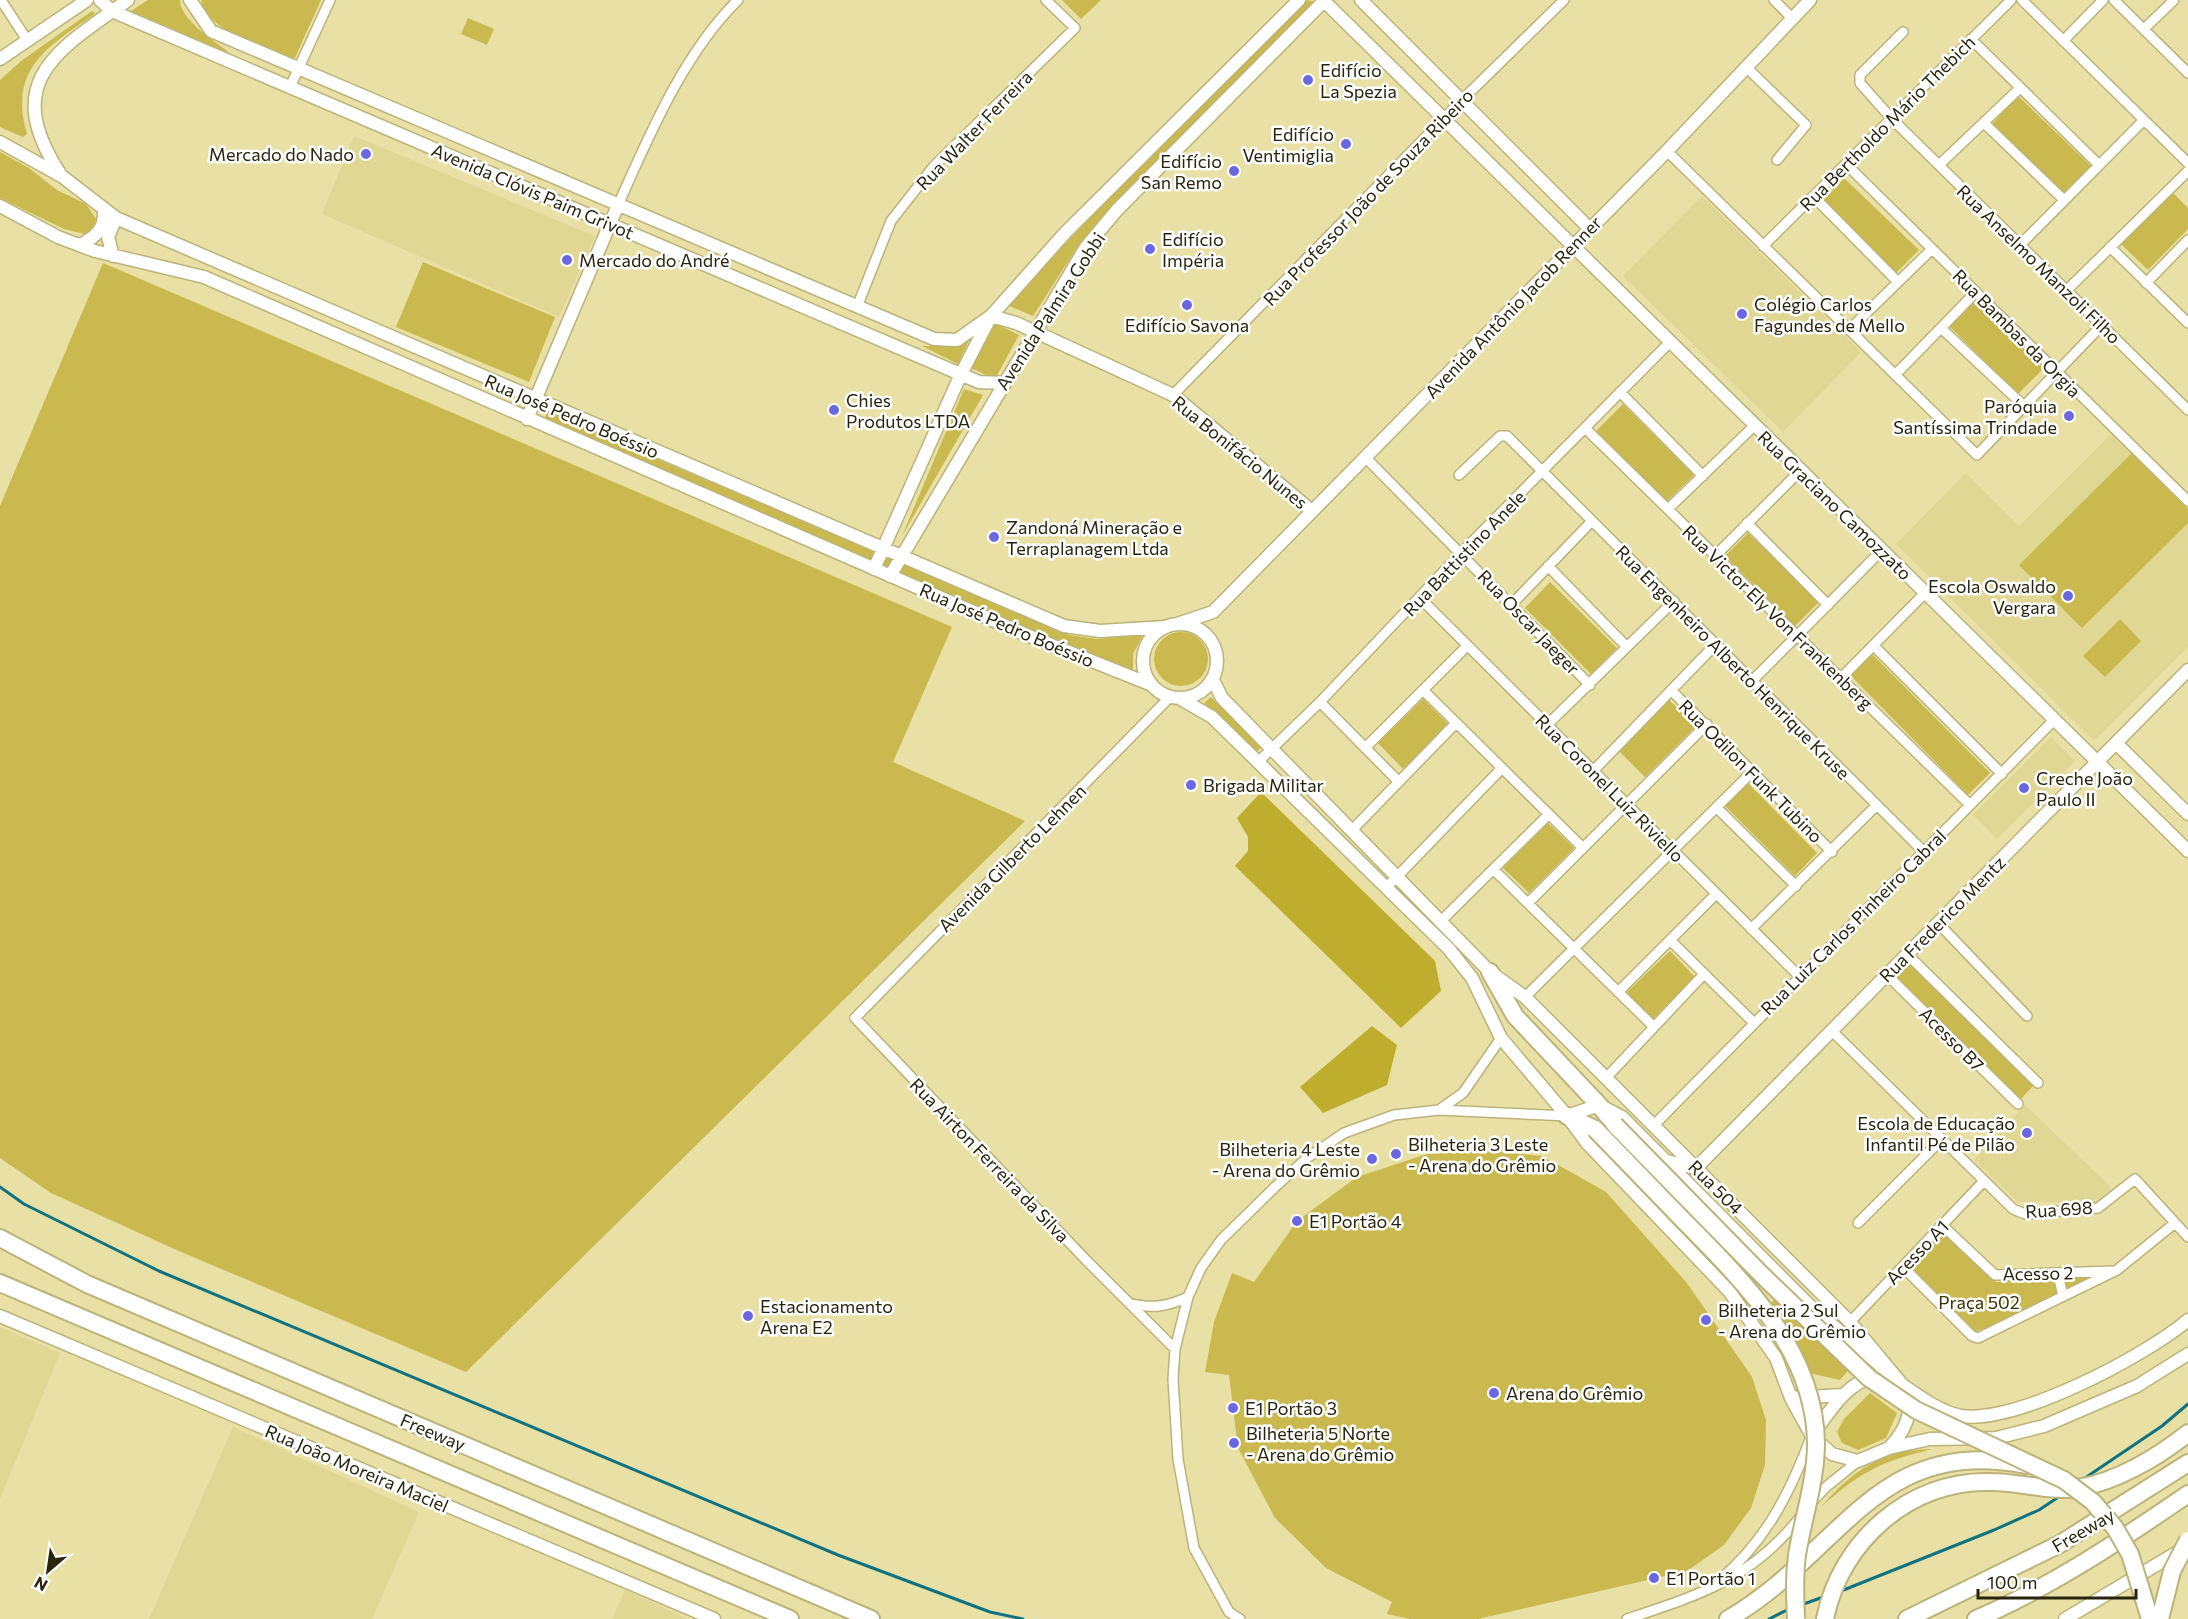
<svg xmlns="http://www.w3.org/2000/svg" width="2188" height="1619" font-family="Commissioner,sans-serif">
<rect width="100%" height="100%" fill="#e8e0a5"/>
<path fill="#e0d794" d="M354 136 595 236 559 317 322 214Z
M1702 196 1861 352 1783 432 1623 276Z
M2113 432 2188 507V647L2094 741 1896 544 1966 473 2019 526Z
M2051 737 2075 761 1997 839 1973 815Z
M2025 1105 2112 1188 2096 1202H2018L1974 1160Z
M0 1327 60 1353 0 1499Z
M233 1427 419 1512 372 1619H149Z
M625 1590 688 1619H612Z"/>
<path fill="#c9b94f" d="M148 0H180C180 20 216 42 231 54L131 11Z
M201 0H321L294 60C269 49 204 30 201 0Z
M1062 0H1101L1081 19Z
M1307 0 1315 2 1110 209 1080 243 1033 316 1007 305 1090 218Z
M92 11 95 13 92 16C46 47 8 71 27 134L23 137 0 127V80L21 61Z
M468 18 494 29 487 45 461 34Z
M2018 96 2091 166 2064 194 1992 124Z
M0 152 29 168 57 190 86 204 96 219 92 230 84 234 64 229 0 198Z
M1844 178 1919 250 1894 275 1820 203Z
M2172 192 2188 208V229L2148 270 2121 244Z
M423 262 555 317 529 382 396 327Z
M103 263 952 627 893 762 1025 821 466 1372 181 1252 51 1193 0 1158V506Z
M1975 300 2044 368 2018 394 1949 326Z
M996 324 1019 335 995 379 971 368 989 330Z
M970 338 958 364 922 346H954Z
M964 389 983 395 902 536Z
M1623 404 1694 475 1666 502 1596 431Z
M547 412 1069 635 1097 639 1143 635 1133 654V676L543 423Z
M2132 453 2188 509V523L2082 628 2019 565Z
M1748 533 1819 602 1795 626 1725 556Z
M1550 582 1617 648 1591 674 1525 608Z
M2120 619 2141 641 2105 677 2083 656Z
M1154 659a27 27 0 1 1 54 0a27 27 0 1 1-54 0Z
M1872 654 1990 773 1968 795 1850 675Z
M1211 697 1261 748 1254 754 1204 703Z
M1423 699 1448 724 1403 769 1378 743Z
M1669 700 1696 726 1645 777 1619 751Z
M1748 783 1817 853 1795 876 1725 806Z
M1548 823 1574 848 1529 893 1503 868Z
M1670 951 1695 977 1651 1021 1625 994Z
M1909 960 2036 1083 2019 1101 1892 977Z
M1487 1151 1542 1156 1606 1192 1687 1283 1752 1377 1766 1420 1765 1465 1751 1508 1724 1545 1687 1571 1478 1619H1410L1387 1614 1392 1602 1326 1568 1275 1518 1238 1448 1229 1375 1205 1372 1214 1322 1232 1273 1254 1282 1297 1221 1357 1177 1427 1154Z
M1944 1232 1996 1282 2099 1274 1986 1328 1972 1332 1908 1268Z
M1774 1300 1851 1367 1840 1380 1805 1372 1765 1310Z
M1870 1393 1897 1413 1886 1438 1858 1450 1842 1443 1837 1432 1844 1419Z
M1932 1449C1881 1462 1861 1471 1821 1507 1853 1470 1882 1450 1932 1449Z"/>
<path fill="#bfad2e" d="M1261 792 1435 961 1441 991 1401 1028 1235 866 1248 851V837L1237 818Z
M1372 1026 1397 1045 1387 1085 1323 1113 1300 1087Z"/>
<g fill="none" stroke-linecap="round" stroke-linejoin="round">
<path stroke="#0f7283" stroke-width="3" d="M0 1187 24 1204 159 1271 838 1555 990 1612 1023 1619
M2082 1480 2162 1426 2188 1404
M1841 1591 1994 1530 2039 1510 2060 1496
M1801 1605 1826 1596
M1769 1619 1789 1609"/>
<g stroke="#bcb37a" stroke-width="12">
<path id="street" d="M1 0 27 40
M1774 0 1792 18
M2022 0 2188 163
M2114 0 2188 73
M2144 29 2174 0
M1903 32 1860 75V83L1891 118 2188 410
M1971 39 2099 165
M2063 41 2103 0
M1746 67 1806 125 1777 160
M290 87 330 0
M1984 123 2064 200
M1667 151 1977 455 2102 325
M1846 164 2188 501
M1939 165 2020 88
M1813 196 1898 282
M618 205C649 136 683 54 738 0
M2020 245 2144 120
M1763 246 2011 0
M2110 247 2188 323
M2146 283 2188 240
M2066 291 2188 171
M857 307 891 221 934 166 1075 28 1046 0
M1941 328 2024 406
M1849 330 1932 249
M1895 375 1976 292
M1620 392 1703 476
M1173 395 1462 100 1564 0
M1586 429 1970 805
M1366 458 1590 685
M1459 475 1500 436H1507L1923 851
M1668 509 1754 426
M1747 523 1828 605
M1716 555 1800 471
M1548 566 1627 647
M1420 598 1800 977
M1511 605 1592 521
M1874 646 2002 774
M1841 678 1925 593
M1752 681 1881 551
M1423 690 1582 847
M1671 690 1832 852
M1170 697 855 1018 1087 1261 1175 1349
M1320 702 1399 782
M1547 725 1674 601
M1365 748 1467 646
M1258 762 1320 702 1461 553 1669 343
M1593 771 1715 645
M1717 808 1796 886
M1352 830 1456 723
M1494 870 1654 1027
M1387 887 1502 768
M1528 903 1707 724
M1441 921 1549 814
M1938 923 2027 1016
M1751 929 1877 805
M1670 940 1754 1023
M1907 954 2038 1083
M1887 975 2018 1104
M1618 992 1716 894
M1525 997 1752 772
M1832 1031 2013 1209 2025 1214 2098 1208 2135 1179 2188 1237
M1606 1078 1704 974
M1439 1110 1463 1093 1501 1038
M1654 1125 2054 720
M1858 1223 1942 1139
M1942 1225 1995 1275 2112 1271
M1903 1267 1972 1336 1978 1338 2117 1270 2175 1223
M2058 1274 2063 1296
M1129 1303C1152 1309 1166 1307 1188 1297
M1850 1322 1984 1181
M1811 1503 1826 1487 1858 1461
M1717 1582C1765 1543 1790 1493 1811 1437
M1240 1619 1229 1612 1194 1548 1178 1459 1173 1379 1175 1349 1188 1297 1201 1268 1221 1240 1275 1187 1307 1158 1344 1133 1394 1115 1439 1110 1567 1116
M1627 1619C1699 1595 1752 1579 1801 1516"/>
</g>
<g stroke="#bcb37a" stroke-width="15">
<path id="secondary" d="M100 0 112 11 979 382 1003 383
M190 0 211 31 934 339 957 340 991 316
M1323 0 2188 851
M1361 0 1590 229
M0 59 87 0
M0 142 63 177 116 218 1064 626 1100 631 1166 627
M59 172C0 80 58 50 128 0
M0 206 58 237 95 251 204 277 1029 636 1152 685
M80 245C95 237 105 230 104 211
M113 256 108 237 116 218
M991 316 1016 323 1173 395 1312 511
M527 419 618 205
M874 569 961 374 991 316 1065 233 1299 0
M890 576 1086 247 1117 210 1325 0
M1143 661a37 37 0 1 1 74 0a37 37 0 1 1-74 0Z
M1177 624 1213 612 1667 151 1810 0
M1213 680 1222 698 1490 972 1525 997 1850 1322 1901 1383
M1181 699 1212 717 1449 949 1472 978 1501 1038 1567 1116 1587 1143 1729 1291 1776 1358 1791 1398 1812 1436 1832 1454 1858 1461 1889 1448 1930 1439 1996 1438 2044 1426 2137 1386 2188 1354
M2117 744 2188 814
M1567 1116 1599 1105 1622 1117 1812 1308 1901 1383C1916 1407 1908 1428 1889 1448
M1667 1161 1696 1168 2188 670
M0 1316 714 1619
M1904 1386C1921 1398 1941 1412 1961 1416 2017 1424 2145 1356 2188 1320
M1791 1398 1842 1395
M1812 1435C1830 1412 1844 1385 1874 1376
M2065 1619 2183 1549"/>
</g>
<g stroke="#bcb37a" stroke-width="20">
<path id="highway" d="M1490 972 1515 1016 1599 1105 1615 1125
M1567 1116 1595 1129
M0 1238 87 1284 871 1619
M0 1283 790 1619
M1728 1619C1840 1555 1876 1434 2026 1465
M1825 1619C1840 1542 1910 1479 1991 1482 2019 1482 2049 1492 2078 1488 2116 1482 2158 1457 2188 1433
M1907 1619 2060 1544 2188 1463
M1976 1619C2051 1587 2121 1540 2188 1494"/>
</g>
<use href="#street" stroke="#fff" stroke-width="9"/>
<use href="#secondary" stroke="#fff" stroke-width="12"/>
<use href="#highway" stroke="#fff" stroke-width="16"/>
<g stroke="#bcb37a" stroke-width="20" stroke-linecap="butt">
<path id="highway-bridge" d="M1615 1125 1762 1275 1869 1378 1916 1410 2064 1480 2093 1502 2115 1528 2130 1554 2150 1619
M1595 1129C1625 1160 1654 1190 1684 1221 1744 1282 1815 1351 1816 1443 1816 1481 1803 1518 1797 1555 1794 1577 1795 1597 1796 1619
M2160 1619 2172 1571 2188 1540"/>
</g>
<use href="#highway-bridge" stroke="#fff" stroke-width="16"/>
</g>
<g fill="#6b67e1" stroke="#fff" stroke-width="2">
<circle cx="1308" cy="80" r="6"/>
<circle cx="1346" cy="144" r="6"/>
<circle cx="366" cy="154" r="6"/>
<circle cx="1234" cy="171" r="6"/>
<circle cx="1150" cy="249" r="6"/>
<circle cx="567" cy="260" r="6"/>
<circle cx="1187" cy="305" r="6"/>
<circle cx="1742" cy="314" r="6"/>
<circle cx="834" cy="410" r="6"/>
<circle cx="2069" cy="416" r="6"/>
<circle cx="994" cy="537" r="6"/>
<circle cx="2068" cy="596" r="6"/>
<circle cx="1191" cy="785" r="6"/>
<circle cx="2024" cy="788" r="6"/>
<circle cx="2027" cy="1133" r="6"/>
<circle cx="1396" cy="1154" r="6"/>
<circle cx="1372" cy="1159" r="6"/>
<circle cx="1297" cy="1221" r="6"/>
<circle cx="748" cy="1316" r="6"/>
<circle cx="1706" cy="1320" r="6"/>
<circle cx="1494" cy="1393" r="6"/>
<circle cx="1233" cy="1408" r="6"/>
<circle cx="1234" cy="1443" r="6"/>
<circle cx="1654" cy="1578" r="6"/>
</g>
<g text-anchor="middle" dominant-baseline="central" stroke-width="5" stroke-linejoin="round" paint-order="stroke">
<g font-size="18" fill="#28240d" stroke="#fff" text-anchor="start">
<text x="1320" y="70">Edifício<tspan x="1320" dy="21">La Spezia</tspan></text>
<text x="1334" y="134" text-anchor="end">Edifício<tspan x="1334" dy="21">Ventimiglia</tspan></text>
<text x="354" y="154" text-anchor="end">Mercado do Nado</text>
<text x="1222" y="161" text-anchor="end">Edifício<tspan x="1222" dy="21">San Remo</tspan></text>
<text x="1162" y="239">Edifício<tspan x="1162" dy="21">Impéria</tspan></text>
<text x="579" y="260">Mercado do André</text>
<text x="1754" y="304">Colégio Carlos<tspan x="1754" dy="21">Fagundes de Mello</tspan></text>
<text x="1187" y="325" text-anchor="middle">Edifício Savona</text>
<text x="846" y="400">Chies<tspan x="846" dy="21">Produtos LTDA</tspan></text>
<text x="2057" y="406" text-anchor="end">Paróquia<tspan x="2057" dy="21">Santíssima Trindade</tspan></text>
<text x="1006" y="527">Zandoná Mineração e<tspan x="1006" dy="21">Terraplanagem Ltda</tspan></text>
<text x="2056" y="586" text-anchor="end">Escola Oswaldo<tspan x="2056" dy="21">Vergara</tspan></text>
<text x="2036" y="778">Creche João<tspan x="2036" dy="21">Paulo II</tspan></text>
<text x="1203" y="785">Brigada Militar</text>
<text x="2015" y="1123" text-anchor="end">Escola de Educação<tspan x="2015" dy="21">Infantil Pé de Pilão</tspan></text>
<text x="1408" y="1144">Bilheteria 3 Leste<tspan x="1408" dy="21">- Arena do Grêmio</tspan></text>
<text x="1360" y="1149" text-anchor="end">Bilheteria 4 Leste<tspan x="1360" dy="21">- Arena do Grêmio</tspan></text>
<text x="1309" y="1221">E1 Portão 4</text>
<text x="760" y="1306">Estacionamento<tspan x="760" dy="21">Arena E2</tspan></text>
<text x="1718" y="1310">Bilheteria 2 Sul<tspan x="1718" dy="21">- Arena do Grêmio</tspan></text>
<text x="1506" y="1393">Arena do Grêmio</text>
<text x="1245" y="1408">E1 Portão 3</text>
<text x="1246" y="1433">Bilheteria 5 Norte<tspan x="1246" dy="21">- Arena do Grêmio</tspan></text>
<text x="1666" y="1578">E1 Portão 1</text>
</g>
<g font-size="18" fill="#28240d" stroke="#fff">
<text transform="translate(1887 123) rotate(-45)">Rua Bertholdo Mário Thebich</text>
<text transform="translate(974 130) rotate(-46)">Rua Walter Ferreira</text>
<text transform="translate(533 191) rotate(23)">Avenida Clóvis Paim Grivot</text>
<text transform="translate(1368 197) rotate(-46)">Rua Professor João de Souza Ribeiro</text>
<text transform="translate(2039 264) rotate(44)">Rua Anselmo Manzoli Filho</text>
<text transform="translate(1513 307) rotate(-46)">Avenida Antônio Jacob Renner</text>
<text transform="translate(1050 311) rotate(-57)">Avenida Palmira Gobbi</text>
<text transform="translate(2017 333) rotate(45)">Rua Bambas da Orgia</text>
<text transform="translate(572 416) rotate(23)">Rua José Pedro Boéssio</text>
<text transform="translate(1240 452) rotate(39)">Rua Bonifácio Nunes</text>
<text transform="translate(1835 505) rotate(44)">Rua Graciano Camozzato</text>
<text transform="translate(1464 553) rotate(-46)">Rua Battistino Anele</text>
<text transform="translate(1778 617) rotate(44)">Rua Victor Ely Von Frankenberg</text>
<text transform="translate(1529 622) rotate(46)">Rua Oscar Jaeger</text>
<text transform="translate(1007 625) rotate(23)">Rua José Pedro Boéssio</text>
<text transform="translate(1733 662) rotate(45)">Rua Engenheiro Alberto Henrique Kruse</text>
<text transform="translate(1751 771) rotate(45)">Rua Odilon Funk Tubino</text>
<text transform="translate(1610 788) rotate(45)">Rua Coronel Luiz Riviello</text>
<text transform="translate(1012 858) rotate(-45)">Avenida Gilberto Lehnen</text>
<text transform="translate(1942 919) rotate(-45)">Rua Frederico Mentz</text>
<text transform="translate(1853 922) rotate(-45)">Rua Luiz Carlos Pinheiro Cabral</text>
<text transform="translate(1952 1039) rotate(45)">Acesso B7</text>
<text transform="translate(990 1160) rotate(46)">Rua Airton Ferreira da Silva</text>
<text transform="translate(1716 1187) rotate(45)">Rua 504</text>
<text transform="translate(2059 1209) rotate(-4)">Rua 698</text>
<text transform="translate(1917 1252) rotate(-46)">Acesso A1</text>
<text transform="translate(2038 1273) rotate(-1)">Acesso 2</text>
<text transform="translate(433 1432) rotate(23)">Freeway</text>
<text transform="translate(357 1468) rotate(23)">Rua João Moreira Maciel</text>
<text transform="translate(2083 1530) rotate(-30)">Freeway</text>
</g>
<g font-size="18" fill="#3a3200" stroke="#fff">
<text x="1979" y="1302">Praça 502</text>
</g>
</g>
<g transform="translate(48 1571) rotate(209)" stroke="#ffffff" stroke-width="4.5" paint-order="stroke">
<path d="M0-4.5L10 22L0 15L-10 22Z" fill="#28240d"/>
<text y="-9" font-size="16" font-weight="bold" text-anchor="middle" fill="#28240d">N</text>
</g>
<path d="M1978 1589v9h158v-9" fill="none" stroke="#28240d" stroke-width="3"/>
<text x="1987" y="1589" font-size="18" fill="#28240d" stroke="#ffffff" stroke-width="4.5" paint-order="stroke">100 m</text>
</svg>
